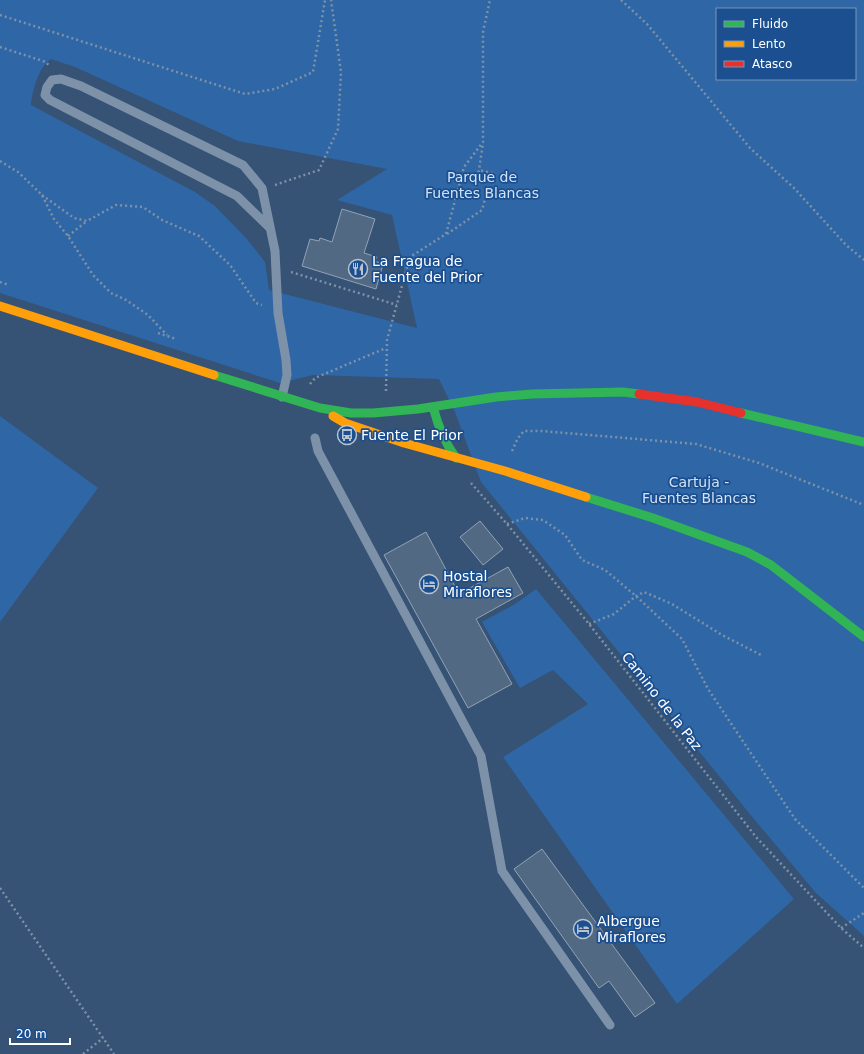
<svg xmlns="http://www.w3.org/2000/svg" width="864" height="1054" font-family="'DejaVu Sans',sans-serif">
<rect width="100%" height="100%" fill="#365274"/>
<path fill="#2f66a5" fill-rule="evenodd" d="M0 0H864V936L816 893 749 813 481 482 455 412 439 379 313 375 280 383 0 293ZM717 9H855V79H717ZM51 59 75 67 238 141 387 169 337 200 392 215 417 328 269 290 265 262 247 239 215 206 195 192 31 105C32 91 39 66 51 59Z
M0 416 98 488 0 622Z
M536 589 794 899 677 1004 503 757 588 704 553 670 520 688 482 622 515 604Z"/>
<path fill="#526984" stroke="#92a2b6" d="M342 209 375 219 364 253 377 257 375 261 383 264 376 289 302 266 310 239 319 241 320 238 332 242Z
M480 521 503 549 483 565 460 537Z
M426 532 459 594 508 567 523 593 476 619 512 684 468 708 384 555Z
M542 849 655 1003 635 1017 609 981 599 988 514 869Z"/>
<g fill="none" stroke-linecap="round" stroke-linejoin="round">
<path stroke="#7d92a8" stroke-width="2.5" stroke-dasharray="2 3" stroke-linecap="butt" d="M621 0 647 24 750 148 794 188 846 245 864 260
M0 15 245 94 275 89 313 72 325 0
M0 47 46 62 50 67
M0 161 18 172 42 195 54 219 68 236 93 275 111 293 126 300 148 315 167 335
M275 185 319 170 338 129 341 72 331 0
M475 187 479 170 483 143
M42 195 74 218 87 221 116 205 143 207 162 220 199 236 230 265 256 303 262 305
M447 234 482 210 492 173 479 170
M68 236 87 221
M291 272 397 305
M0 282 9 285
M158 333 176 339
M310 384 315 378 386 348
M386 391 387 340 410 257 446 234 464 167 483 142V32L490 0
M512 451 518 438 524 431H542L696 444 759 463 864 505
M471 483 507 524 589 624 756 837 841 928 864 948
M507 524 525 518 543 520 565 535 582 560 605 570 636 596 682 639 708 689 795 819 864 888
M589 624 614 614 636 596 644 592 672 604 722 635 763 656
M0 888 114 1054
M841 928 864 913
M83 1054 103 1038"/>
<path stroke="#7d92a8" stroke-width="9" d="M270 228 237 196 50 100 45 95 47 87 52 80 61 79 81 86 243 165 262 188 275 251 278 313 286 360 287 375 282 397
M315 438 318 451 481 756 502 871 610 1025"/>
<path stroke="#30b455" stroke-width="9" d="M214 375 320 408 351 413H373L418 409 496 397 532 394 623 392 639 394
M433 407C438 426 444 442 456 458
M741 413 864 442
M586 497 653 518 747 552 771 565 864 637"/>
<path stroke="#ff9f0a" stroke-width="9" d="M0 306 214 375
M333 416 345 423 404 443 505 471 586 497"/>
<path stroke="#e5322d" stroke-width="9" d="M639 394 697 402 741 413"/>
</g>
<defs>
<g id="restaurant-ring" transform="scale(1)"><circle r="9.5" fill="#1b4f8f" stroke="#b9c2ce" stroke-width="1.5"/><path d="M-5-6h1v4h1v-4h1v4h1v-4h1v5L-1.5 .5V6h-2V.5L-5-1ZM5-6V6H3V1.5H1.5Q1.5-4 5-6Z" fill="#b9c2ce"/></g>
<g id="bus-ring" transform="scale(1)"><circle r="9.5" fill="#1b4f8f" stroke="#b9c2ce" stroke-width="1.5"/><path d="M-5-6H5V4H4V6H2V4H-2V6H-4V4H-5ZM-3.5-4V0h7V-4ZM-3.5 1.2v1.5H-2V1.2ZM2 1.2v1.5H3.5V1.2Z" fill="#b9c2ce"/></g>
<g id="hotel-ring" transform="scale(1)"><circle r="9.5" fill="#1b4f8f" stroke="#b9c2ce" stroke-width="1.5"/><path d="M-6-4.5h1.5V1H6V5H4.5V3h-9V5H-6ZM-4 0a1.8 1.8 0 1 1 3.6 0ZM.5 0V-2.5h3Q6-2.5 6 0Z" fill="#b9c2ce"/></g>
</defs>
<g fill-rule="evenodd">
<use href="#restaurant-ring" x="358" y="269"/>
<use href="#bus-ring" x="347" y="435"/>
<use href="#hotel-ring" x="429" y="584"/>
<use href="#hotel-ring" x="583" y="929"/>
</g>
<g text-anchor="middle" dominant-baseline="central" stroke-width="3.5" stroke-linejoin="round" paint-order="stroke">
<g font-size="14" fill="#cfe3fa" stroke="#1b4f8f">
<text x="482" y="177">Parque de<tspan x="482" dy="16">Fuentes Blancas</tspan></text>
<text x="699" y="482">Cartuja -<tspan x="699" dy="16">Fuentes Blancas</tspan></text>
</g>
<g font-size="14" fill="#fff" stroke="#1b4f8f" text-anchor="start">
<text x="372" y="261">La Fragua de<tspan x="372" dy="16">Fuente del Prior</tspan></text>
<text x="361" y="435">Fuente El Prior</text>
<text x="443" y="576">Hostal<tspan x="443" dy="16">Miraflores</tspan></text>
<text x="597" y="921">Albergue<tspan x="597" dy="16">Miraflores</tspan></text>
</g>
<g font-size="14" fill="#fff" stroke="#1b4f8f">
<text transform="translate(662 701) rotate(52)">Camino de la Paz</text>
</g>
</g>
<rect x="716" y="8" width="140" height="72" fill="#1b4f8f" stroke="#7695bc"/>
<rect x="724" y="21" width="20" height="6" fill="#30b455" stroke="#7695bc"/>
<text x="752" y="28" font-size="12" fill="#ffffff">Fluido</text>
<rect x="724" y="41" width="20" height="6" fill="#ff9f0a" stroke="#7695bc"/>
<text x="752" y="48" font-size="12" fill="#ffffff">Lento</text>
<rect x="724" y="61" width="20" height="6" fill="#e5322d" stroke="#7695bc"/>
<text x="752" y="68" font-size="12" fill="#ffffff">Atasco</text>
<path d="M10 1038v6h60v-6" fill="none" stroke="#ffffff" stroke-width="2"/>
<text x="16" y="1038" font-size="12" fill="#ffffff" stroke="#1b4f8f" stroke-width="3" paint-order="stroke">20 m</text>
</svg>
